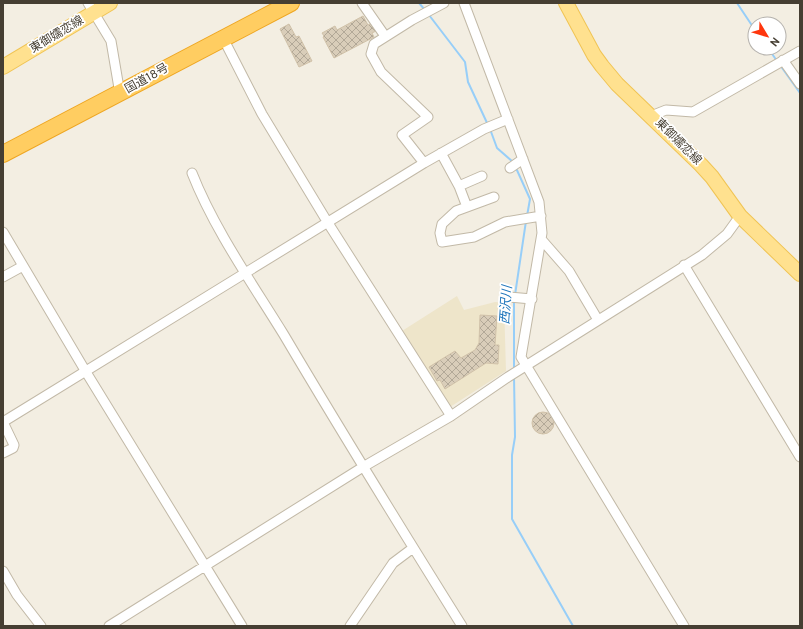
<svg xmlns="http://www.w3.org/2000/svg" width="803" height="629" font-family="Overpass,'Noto Sans JP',sans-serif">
<defs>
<pattern id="building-cross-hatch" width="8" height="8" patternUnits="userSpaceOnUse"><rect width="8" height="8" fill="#d9cdb9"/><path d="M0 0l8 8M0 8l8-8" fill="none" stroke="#b2a897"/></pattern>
</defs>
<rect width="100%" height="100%" fill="#f3eee2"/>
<path fill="#eee5ca" d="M457 296 464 310 495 302 504 303 506 371 450 407 402 331Z"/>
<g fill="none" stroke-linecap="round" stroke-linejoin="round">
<path stroke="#97cef8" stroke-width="2" d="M419 3 425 10
M737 3 755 30
M429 15 465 62 468 82 488 125
M768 48 777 61
M780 65 800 93
M490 129 497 148 513 162
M516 168 530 199 527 216
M515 295 526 221
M514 369V300
M514 376 515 437 512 455V519L573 626"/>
</g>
<path fill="url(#building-cross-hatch)" stroke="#d1c2a9" d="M363 16 368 25 372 23 376 31 372 33 374 37 334 58 323 37 324 36 322 33 335 26 337 30Z
M289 24 296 37 299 36 312 61 299 67 280 29Z
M480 315 497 316 495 345H499L498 364 486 363 445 389 440 380 437 381 429 367 455 351 461 358 475 350 479 343Z
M532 423a11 11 0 1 1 22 0a11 11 0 1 1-22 0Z"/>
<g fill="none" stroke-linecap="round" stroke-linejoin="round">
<g stroke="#c2b9a7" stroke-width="11">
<path id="street" d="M88 3 111 41 120 94
M362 3 385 36
M464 3 539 202 542 233 521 357 684 626
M223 38 262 114 328 223 451 416
M783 60 800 84
M651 116 666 110 693 112 800 51
M441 153 459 186 467 207
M424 163 402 135 428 117 381 72 371 54 374 44 412 20 444 3
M510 168 523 159
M192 173C214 229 252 283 284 335 342 433 402 530 462 626
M459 186 482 176
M494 197 456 211 442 224 440 233 442 242 474 237 505 222 541 216
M3 232 86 372 242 626
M541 239 569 271 598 320
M684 265 800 457
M3 277 23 266
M509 297 532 299
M3 422 424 163 484 129 508 119
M3 422 14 445 13 448 3 453
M3 571 17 595 41 626
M109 626 363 467 451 416 508 377 702 255 727 234 740 216
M350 626 393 563 413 548"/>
</g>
<g stroke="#f0c454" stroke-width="16">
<path id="primary" d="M566 3 594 55 602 66 617 84 701 165 712 177 740 216 800 274
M3 67 110 3"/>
</g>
<g stroke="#eea622" stroke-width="18">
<path id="highway" d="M3 154 291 3"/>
</g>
<use href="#street" stroke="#fff" stroke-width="9"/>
<use href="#primary" stroke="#ffe18f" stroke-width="14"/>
<use href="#highway" stroke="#ffcd61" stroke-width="16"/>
</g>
<g text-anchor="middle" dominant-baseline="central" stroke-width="3.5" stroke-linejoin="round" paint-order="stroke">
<g font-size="12" fill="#453e32" stroke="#fff">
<text transform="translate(57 35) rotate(-31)">東御嬬恋線</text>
<text transform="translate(147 79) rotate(-29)">国道18号</text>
<text transform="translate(678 142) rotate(45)">東御嬬恋線</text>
</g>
<g font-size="13" font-style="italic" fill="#2177bc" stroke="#fff">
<text transform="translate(507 305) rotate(-86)">西沢川</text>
</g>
</g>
<rect width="803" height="629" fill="none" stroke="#453e32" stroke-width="8"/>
<g transform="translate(767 36) rotate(128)"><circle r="19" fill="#ffffff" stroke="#b5b2ad"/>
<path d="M0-3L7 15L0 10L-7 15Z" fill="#ff360d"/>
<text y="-6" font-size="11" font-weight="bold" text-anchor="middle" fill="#453e32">N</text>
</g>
</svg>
